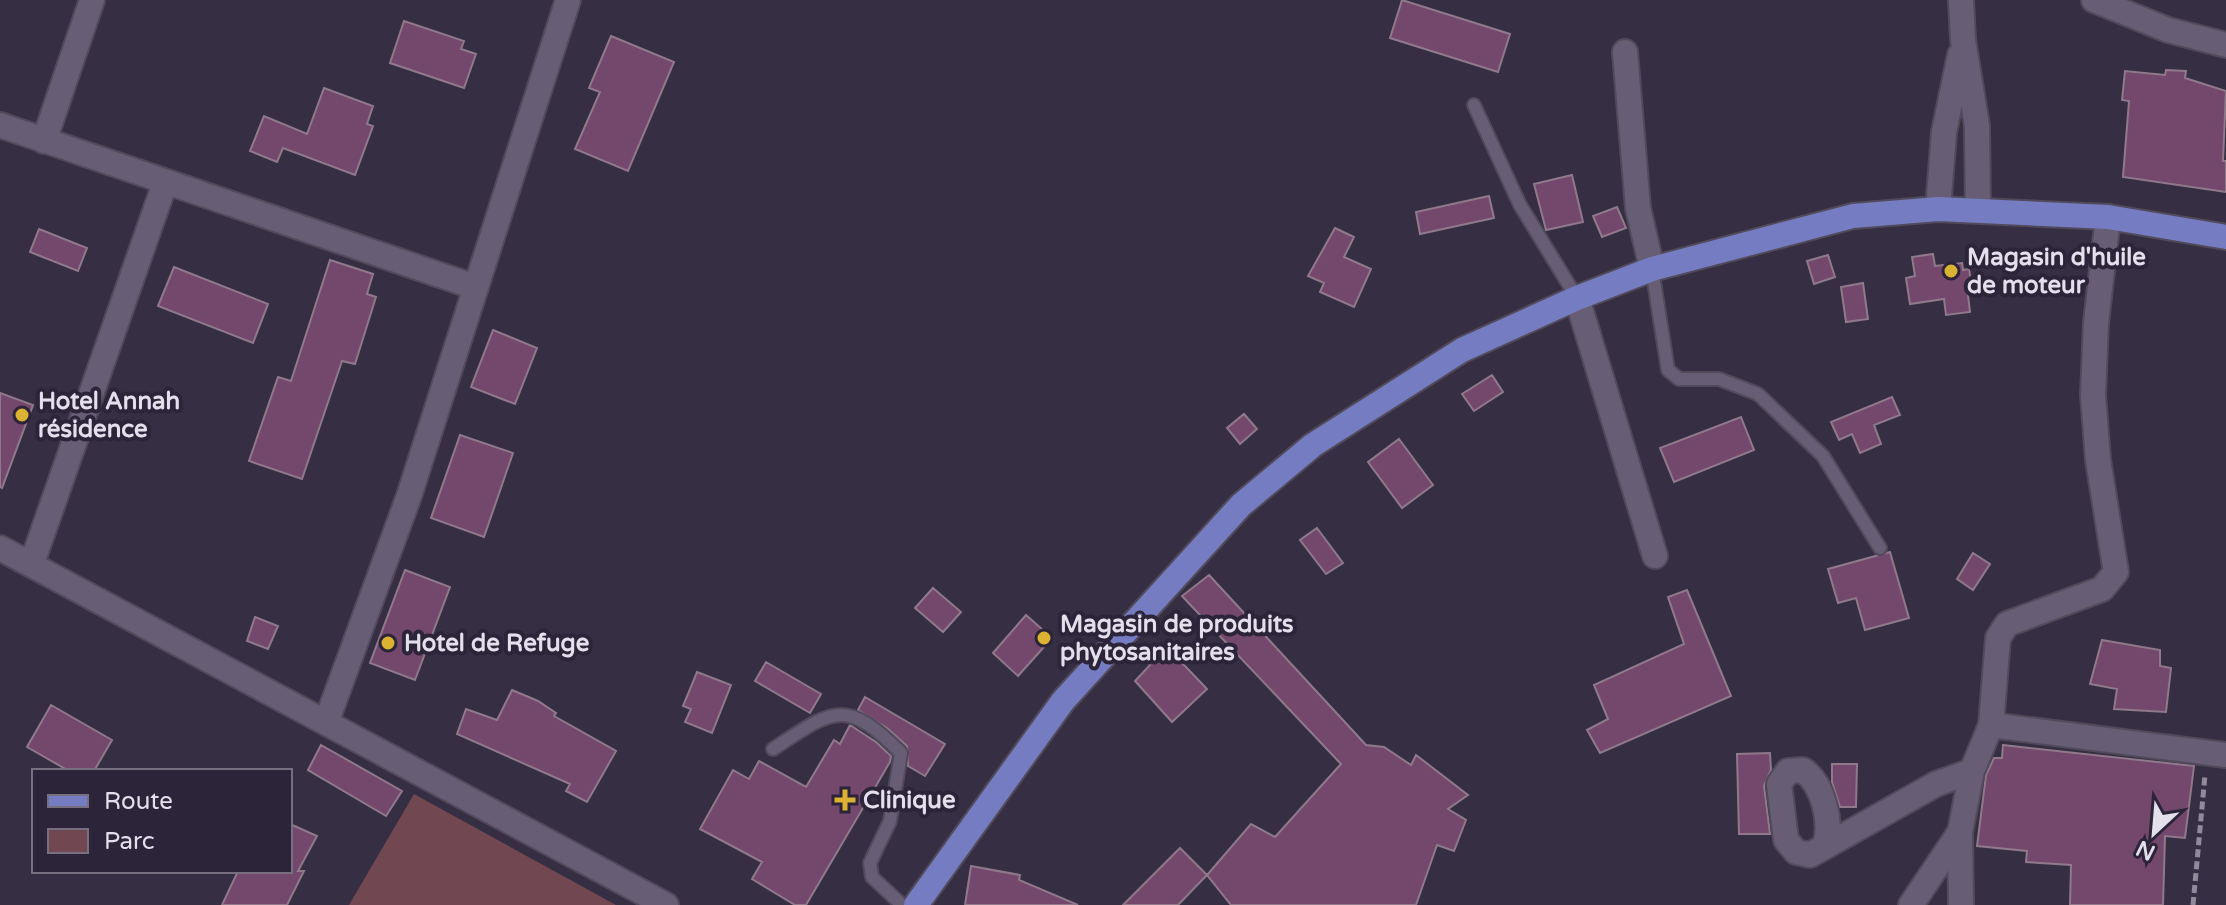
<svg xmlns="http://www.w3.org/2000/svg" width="2226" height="905" font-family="'Varela Round',sans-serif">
<rect width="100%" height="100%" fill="#362e42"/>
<path fill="#714752" d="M414 794 616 905H349Z"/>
<path fill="#74486d" stroke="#8f798b" stroke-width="2" d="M1402 0 1510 34 1498 72 1390 38Z
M404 21 464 41 461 49 476 54 464 88 390 63Z
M611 36 674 62 628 171 575 149 600 92 589 88Z
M2166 70 2186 71 2185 78 2226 91 2223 161H2226V192L2123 177 2129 101 2122 100 2125 71 2165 75Z
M324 88 373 106 367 124 373 126 355 175 283 148 277 162 250 151 264 116 307 134Z
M1572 175 1583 222 1546 230 1534 184Z
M1489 196 1494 218 1420 234 1416 212Z
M1617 207 1626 228 1602 237 1593 216Z
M1335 228 1354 237 1344 257 1371 269 1354 307 1320 292 1324 283 1308 276Z
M39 229 87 248 78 271 30 252Z
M1933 254 1935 266 1962 263 1963 270 1969 269 1973 294 1968 295 1970 312 1946 315 1944 299 1910 304 1906 278 1915 276 1912 257Z
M1828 255 1835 277 1814 284 1807 261Z
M330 260 373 274 367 294 376 297 355 364 342 361 302 479 249 461 278 377 291 381Z
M174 267 268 304 253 343 158 306Z
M1863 283 1868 319 1846 322 1841 287Z
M493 330 537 348 515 404 471 387Z
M1492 375 1503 392 1474 411 1462 394Z
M0 393 33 405 2 488 0 487Z
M1892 397 1900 415 1874 425 1881 444 1860 453 1852 434 1839 440 1831 422Z
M1244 414 1257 429 1240 444 1227 428Z
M1741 417 1754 450 1674 482 1660 448Z
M460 435 513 453 484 537 431 518Z
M1399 439 1433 485 1402 508 1368 462Z
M1317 528 1343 563 1326 574 1300 540Z
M1890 552 1909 618 1865 630 1856 598 1838 603 1828 569Z
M1973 553 1990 564 1973 590 1957 579Z
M405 570 450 587 415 680 370 663Z
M1209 575 1366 745 1384 747 1411 765 1416 755 1468 795 1448 809 1466 820 1454 851 1437 845 1416 905H1231L1207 875 1251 824 1275 837 1341 764 1182 596Z
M933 588 961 612 943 632 915 608Z
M1687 590 1731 696 1600 753 1587 730 1608 719 1594 685 1684 644 1668 597Z
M1026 615 1052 638 1018 676 993 653Z
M255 617 278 626 268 649 247 641Z
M2102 640 2160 650V666L2171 668 2166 712 2114 709 2117 689 2090 684Z
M1164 644 1207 689 1172 722 1135 681 1150 665 1146 661Z
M766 662 821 694 810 713 755 681Z
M697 672 731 685 712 733 685 722 691 709 683 706Z
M512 690 538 701 556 713 554 716 616 751 587 802 566 791 570 784 457 734 466 709 497 720Z
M865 697 945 744 925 776 908 766 907 746 887 728 858 710Z
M51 705 112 740 94 771H69L27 747Z
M850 725 876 742 891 756 890 762 806 905H795L752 879 762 862 700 829 733 770 749 779 759 761 806 787 834 740 840 744Z
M321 745 402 791 386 816 308 770Z
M2003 745 2194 766 2185 838 2165 836 2163 905H2070L2071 865 2026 862 2027 851 1977 846 1986 775 1994 758H2002Z
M1770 753 1771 770 1764 786 1770 834H1739L1737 754Z
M1832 764H1857L1856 807H1840L1832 782Z
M290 824 317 836 298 871H304L287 905H222L238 871H290Z
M1180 848 1207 875 1178 905H1123Z
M971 866 1020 875 1019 880 1078 905H965Z"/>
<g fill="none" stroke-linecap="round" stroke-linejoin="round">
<g stroke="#514a5b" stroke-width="16">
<path id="service" d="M1474 105 1520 205 1577 298
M1652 269 1668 370 1679 379H1719L1758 394 1823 456 1880 548
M773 749C834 709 845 697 901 753L890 821 870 863 872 877 902 905"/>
</g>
<g stroke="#514a5b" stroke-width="28">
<path id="minor" d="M2094 0 2168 30 2226 45
M1625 52 1638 208 1652 269
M0 125 475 287
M44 141 92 0
M1577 298 1655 556
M32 563 165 183
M327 720 409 496 568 0
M1991 725 2226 755
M1825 846C1832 823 1824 785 1803 770L1788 771 1779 784 1786 840 1796 852 1810 855 1936 784 1972 771
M1911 905 1960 832
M1961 905 1960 832 1972 771 1991 725 1998 638 2007 624 2102 589 2116 572 2098 460 2093 395 2096 323 2108 217"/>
</g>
<g stroke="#514a5b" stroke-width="28">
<path id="tertiary" d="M0 548 666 905"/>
</g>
<g stroke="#514a5b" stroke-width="28">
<path id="secondary" d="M1961 0 1963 40 1977 126 1978 210
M1938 209 1944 132 1960 55"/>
</g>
<g stroke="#514a5b" stroke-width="28">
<path id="primary" d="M916 905 1063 701 1241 505 1313 445 1462 350 1577 298 1652 269 1853 216 1938 209 2108 217 2226 237"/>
</g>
<path stroke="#918a9a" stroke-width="5" stroke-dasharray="8 4" stroke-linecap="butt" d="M2193 905 2205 775"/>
<use href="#service" stroke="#675e75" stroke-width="12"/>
<use href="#minor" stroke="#675e75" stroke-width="24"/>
<use href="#tertiary" stroke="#675e75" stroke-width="24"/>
<use href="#secondary" stroke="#675e75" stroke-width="24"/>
<use href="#primary" stroke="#757cc1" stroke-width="24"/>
</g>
<g fill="#dcb233" stroke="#2c2438" stroke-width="3">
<circle cx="1951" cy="271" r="8"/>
<circle cx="22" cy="415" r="8"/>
<circle cx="1044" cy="638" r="8"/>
<circle cx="388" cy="643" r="8"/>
<path d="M841 788h8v8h8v8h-8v8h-8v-8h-8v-8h8z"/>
</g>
<g text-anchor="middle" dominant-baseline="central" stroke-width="8" stroke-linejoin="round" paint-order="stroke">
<g font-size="24" font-weight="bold" fill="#e4dfec" stroke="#2c2438" text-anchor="start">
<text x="1967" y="257">Magasin d'huile<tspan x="1967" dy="28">de moteur</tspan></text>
<text x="38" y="401">Hotel Annah<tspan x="38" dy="28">résidence</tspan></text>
<text x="1060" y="624">Magasin de produits<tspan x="1060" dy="28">phytosanitaires</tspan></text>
<text x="404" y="643">Hotel de Refuge</text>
<text x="863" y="800">Clinique</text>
</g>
</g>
<rect x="32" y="769" width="260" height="104" fill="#2c2438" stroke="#766f80" stroke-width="2"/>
<rect x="48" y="795" width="40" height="12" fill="#757cc1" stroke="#766f80" stroke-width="2"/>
<text x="104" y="809" font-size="24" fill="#e4dfec">Route</text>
<rect x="48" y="829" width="40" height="24" fill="#714752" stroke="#766f80" stroke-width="2"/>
<text x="104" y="849" font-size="24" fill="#e4dfec">Parc</text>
<g transform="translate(2154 833) rotate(206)" stroke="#2c2438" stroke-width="6" paint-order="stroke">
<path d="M0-6L14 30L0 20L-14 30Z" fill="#e4dfec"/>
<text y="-12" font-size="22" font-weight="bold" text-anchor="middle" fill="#e4dfec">N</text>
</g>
</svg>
